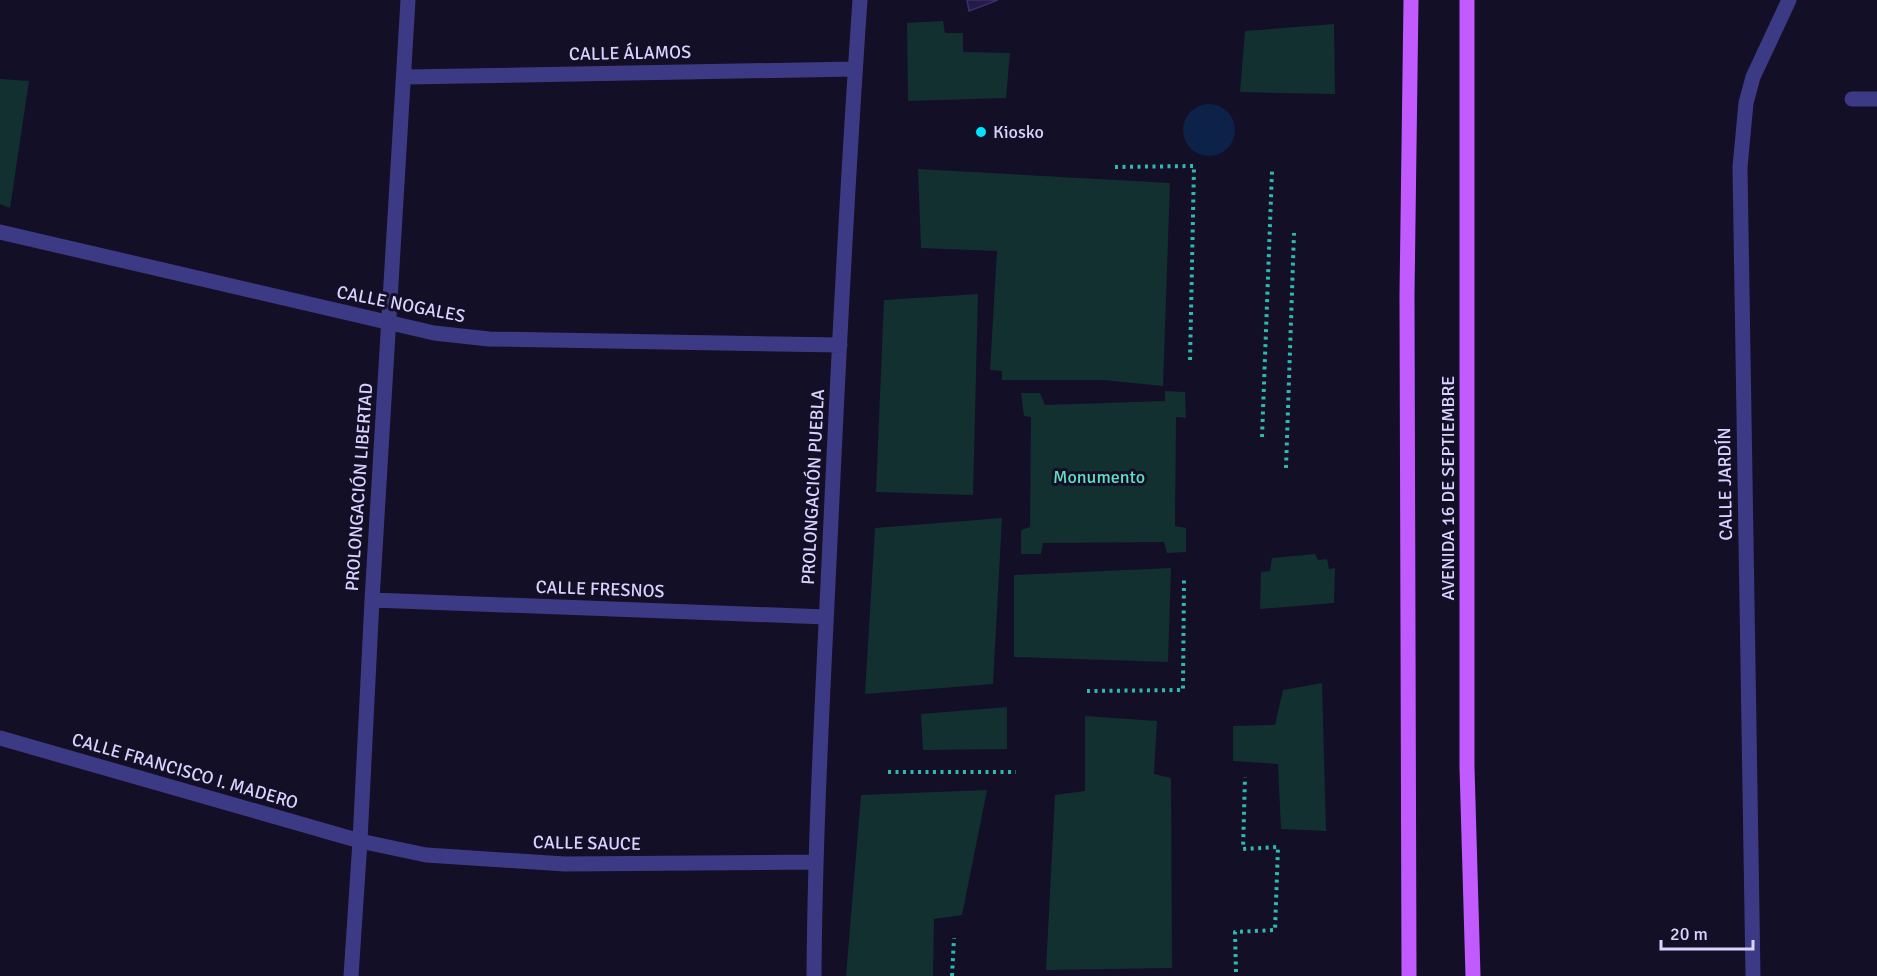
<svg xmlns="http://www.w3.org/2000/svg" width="1877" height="976" font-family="Signika,sans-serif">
<rect width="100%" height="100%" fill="#130f26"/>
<path fill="#12302f" d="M943 21 945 33H963V52L1010 53 1006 98 908 101 907 23Z
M1334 24 1335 94 1240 92 1245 31Z
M0 79 29 81 10 208 0 204Z
M918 169 1170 183 1163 386 1103 380H1002V371L990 370 997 251 921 248Z
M978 294 973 495 876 492 884 300Z
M1165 391 1185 392 1186 418 1176 417 1175 526 1186 528V552L1167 553 1164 542 1043 543 1041 554H1021V530L1030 527 1031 417 1024 416 1021 393H1040L1045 405 1165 401Z
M1002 518 993 684 865 694 875 528Z
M1315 554 1318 560 1327 559 1329 569 1335 568 1334 603 1260 609 1261 572 1270 571 1272 558Z
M1171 568 1168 662 1014 657V575Z
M1322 683 1326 831 1281 829 1278 764 1233 761V726L1275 725 1283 690Z
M1007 707V749L923 750 921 714Z
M1085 716 1157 721 1154 774 1171 778 1172 968 1046 970 1055 795 1085 791Z
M987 790 962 915 934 919 933 976H846L861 795Z"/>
<path fill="#0c2248" d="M1183 130a26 26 0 1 1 52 0a26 26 0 1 1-52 0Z"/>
<path fill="#241b47" stroke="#3b2d73" stroke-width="1.5" d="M967 0H998L969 11Z"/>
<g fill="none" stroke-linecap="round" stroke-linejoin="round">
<path stroke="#2fb8b0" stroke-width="4" stroke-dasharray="3 4.5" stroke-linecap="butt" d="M1115 167 1194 166 1190 362
M1262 437 1272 171
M1286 468 1294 233
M1087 691 1183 690 1184 578
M888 772H1016
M1236 972 1235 932 1275 930 1278 847 1243 849 1245 777
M952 976 954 938"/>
<path stroke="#3d3a85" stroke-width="15" d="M405 77 855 69
M1852 99H1877
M0 232 434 333 489 339 840 345
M372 600 826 617
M0 738 360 841 426 855 565 864 815 862
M351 976 360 841 372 600 408 0
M814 976C815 824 824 672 831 520 839 346 848 173 860 0
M1753 976 1740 167 1746 103 1753 77 1789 0"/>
<path stroke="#c25bff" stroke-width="15" d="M1467 0V767L1473 976
M1409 976 1407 295 1411 0"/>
</g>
<circle fill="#00e5ff" stroke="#130f26" stroke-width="2" cx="981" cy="132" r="6"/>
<g text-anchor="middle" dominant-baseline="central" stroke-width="6" stroke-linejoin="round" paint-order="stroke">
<g font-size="18" fill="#d9d4ff" stroke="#130f26">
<text transform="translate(630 53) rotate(-1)">CALLE ÁLAMOS</text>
<text transform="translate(401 304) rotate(11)">CALLE NOGALES</text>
<text transform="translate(1725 484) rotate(-91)">CALLE JARDÍN</text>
<text transform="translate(359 487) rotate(-86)">PROLONGACIÓN LIBERTAD</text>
<text transform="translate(813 487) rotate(-87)">PROLONGACIÓN PUEBLA</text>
<text transform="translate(1448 488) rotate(-90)">AVENIDA 16 DE SEPTIEMBRE</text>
<text transform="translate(600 589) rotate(2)">CALLE FRESNOS</text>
<text transform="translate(185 771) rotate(16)">CALLE FRANCISCO I. MADERO</text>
<text transform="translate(587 843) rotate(1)">CALLE SAUCE</text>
</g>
<g font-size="18" fill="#d9d4ff" stroke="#130f26" text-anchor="start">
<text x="993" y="132">Kiosko</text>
</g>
<g font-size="18" fill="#5fe0c0" stroke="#130f26">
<text x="1099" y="477">Monumento</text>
</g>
</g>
<path d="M1661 940v9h92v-9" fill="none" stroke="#d9d4ff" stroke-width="3"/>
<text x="1670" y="940" font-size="18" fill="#d9d4ff" stroke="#130f26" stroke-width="4.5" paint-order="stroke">20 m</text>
</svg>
